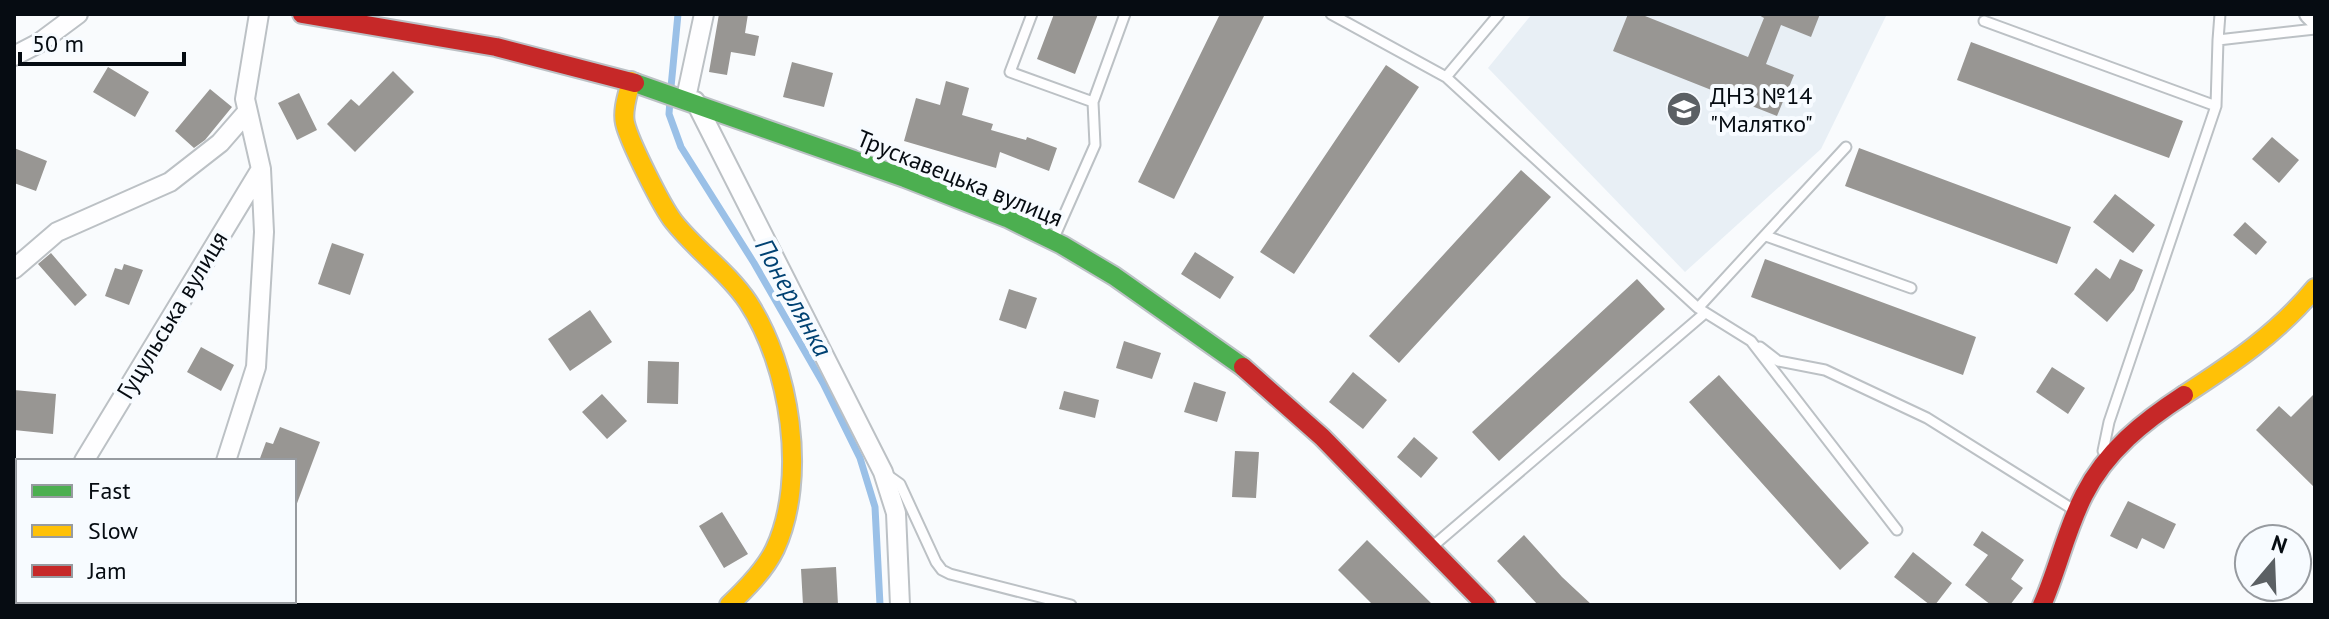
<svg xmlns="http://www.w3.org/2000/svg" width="2329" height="619" font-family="'PT Sans',sans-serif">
<rect width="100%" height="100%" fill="#f9fbfd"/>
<path fill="#e8eff5" d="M1532 14H1887L1821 149 1685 272 1488 68Z"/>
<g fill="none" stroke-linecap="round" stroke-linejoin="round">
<path stroke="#9ac0e7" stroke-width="7" d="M671 87 678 14
M670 100 669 114 681 147 754 263 823 383 860 458 875 507 880 605"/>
</g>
<path fill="#989693" d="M719 14H748L745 33 759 36 755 56 731 52 727 75 709 72Z
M1054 14H1098L1075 74 1037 59Z
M1220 14H1265L1174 199 1138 182Z
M1628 14H1640L1748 57 1764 18 1757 14H1820L1811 37 1781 25 1766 64 1794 75 1777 116 1613 51Z
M1971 42 2183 121 2169 158 1957 80Z
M792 62 833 73 824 107 783 97Z
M1386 65 1419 87 1294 274 1260 252Z
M108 67 149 92 135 117 93 92Z
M393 71 414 92 355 152 327 124 351 99 359 106Z
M946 81 969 88 962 115 993 124 991 130 1026 140 1027 137 1057 148 1049 171 1000 152 996 168 904 141 916 98 940 105Z
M210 89 232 107 205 140 194 148 175 131Z
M299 93 317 130 297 140 278 103Z
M2272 137 2299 160 2279 183 2252 159Z
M14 148 47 161 36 191 14 183Z
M1859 148 2071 227 2057 264 1845 186Z
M1521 170 1551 197 1399 363 1369 336Z
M2115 194 2155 225 2133 253 2093 222Z
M2245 222 2267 242 2256 255 2233 235Z
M332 243 364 254 350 295 318 284Z
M1195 252 1234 277 1220 299 1181 274Z
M51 253 87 295 75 306 38 264Z
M1765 259 1976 337 1963 375 1751 297Z
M2120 259 2143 270 2134 290 2107 322 2074 294 2096 268 2110 279Z
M124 264 143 270 129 305 105 296 115 268 122 270Z
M1637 279 1665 309 1499 461 1472 432Z
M1009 289 1037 298 1026 329 999 320Z
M590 310 612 342 570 371 548 339Z
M1124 341 1161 353 1152 379 1116 368Z
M201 347 234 365 221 391 187 372Z
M648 361 679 362 678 404 647 403Z
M2052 367 2085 388 2068 414 2036 392Z
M1353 372 1387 400 1363 429 1329 402Z
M1719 375 1869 543 1840 570 1689 402Z
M1194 382 1226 392 1217 422 1184 412Z
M14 390 56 394 53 434 14 430Z
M1064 391 1099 400 1095 418 1059 409Z
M2315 393V488L2256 430 2279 406 2291 417Z
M602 394 627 421 607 439 582 412Z
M280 427 320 442 296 506H294V461H259L266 442 273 444Z
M1414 437 1438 458 1421 478 1397 457Z
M1235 451 1259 452 1256 498 1232 497Z
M2128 501 2176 524 2164 549 2142 538 2137 549 2110 536Z
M722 512 748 554 724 568 699 526Z
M1982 531 2024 560 2011 579 2023 588 2010 605H1991L1965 585 1988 555 1973 545Z
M1524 535 1562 577 1592 605H1538L1497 561Z
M1367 540 1433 605H1373L1338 570Z
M1913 552 1952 583 1935 605H1930L1894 577Z
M836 567 838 605H803L801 569Z"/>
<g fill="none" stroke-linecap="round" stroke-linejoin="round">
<g stroke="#bcc1c5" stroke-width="13">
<path id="lane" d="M1032 14 1010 72 1093 102
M1331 14 1446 77 1698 308 1751 341 1897 530
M1984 21 2216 106
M2218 40 2220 14
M1446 77 1499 14
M1766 236 1911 288
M1053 240 1095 145 1093 102 1125 14
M1698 308 1846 147
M1760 347 1778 361 1825 370 1927 418 2074 510
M2103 451 2109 422 2216 106 2218 40 2315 29
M886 474 900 484 936 562 942 570 950 574 1071 605
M1433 546 1705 313"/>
</g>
<g stroke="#bcc1c5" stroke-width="22">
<path id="street" d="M2309 14 2315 20
M14 56 39 43 78 14
M686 98 704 14
M695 101 883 472 896 513 900 605
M14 269 57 232 170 182 220 143 247 112
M84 461 261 169
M226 461 256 367 264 232 261 169 245 99 259 14
M31 605 32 601
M163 605 165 601"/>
</g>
<g stroke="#bcc1c5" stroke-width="22">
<path id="fast" d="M635 83 905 178 1007 218 1062 245 1114 276 1243 367"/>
</g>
<g stroke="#bcc1c5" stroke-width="22">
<path id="slow" d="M631 81C628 94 622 110 625 123 629 141 662 207 674 222 696 250 727 271 748 302 790 366 808 478 775 549 765 570 746 589 729 605
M2184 395C2232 364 2278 333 2315 288"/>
</g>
<g stroke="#bcc1c5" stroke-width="22">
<path id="jam" d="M302 14 496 47 635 83
M1243 367 1322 437 1486 605
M2042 605C2058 569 2066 530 2084 495 2106 451 2144 421 2184 395"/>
</g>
<use href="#lane" stroke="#fefeff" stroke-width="9"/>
<use href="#street" stroke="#fefeff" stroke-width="18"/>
<use href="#fast" stroke="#4caf50" stroke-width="18"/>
<use href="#slow" stroke="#ffc107" stroke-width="18"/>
<use href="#jam" stroke="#c62828" stroke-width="18"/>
</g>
<defs>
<g id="school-disc" transform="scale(1.8)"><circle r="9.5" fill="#5b6064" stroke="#f7fbff"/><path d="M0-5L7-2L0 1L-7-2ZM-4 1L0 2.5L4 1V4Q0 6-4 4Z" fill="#fff"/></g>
</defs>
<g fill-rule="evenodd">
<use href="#school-disc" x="1684" y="109"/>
</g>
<g text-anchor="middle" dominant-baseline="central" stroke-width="8" stroke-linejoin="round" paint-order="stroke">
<g font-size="24" fill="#060c12" stroke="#f7fbff" text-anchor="start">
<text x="1710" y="95">ДНЗ №14<tspan x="1710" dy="28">"Малятко"</tspan></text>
</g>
<g font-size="24" fill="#060c12" stroke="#f7fbff">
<text transform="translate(960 178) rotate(22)">Трускавецька вулиця</text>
<text transform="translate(172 315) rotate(-59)">Гуцульська вулиця</text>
</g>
<g font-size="26" font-style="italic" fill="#004273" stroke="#f7fbff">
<text transform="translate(794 297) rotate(61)">Понерлянка</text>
</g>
</g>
<rect width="2329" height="619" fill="none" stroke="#060c12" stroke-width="32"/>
<rect x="16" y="459" width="280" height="144" fill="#f7fbff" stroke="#979ba0" stroke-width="2"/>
<rect x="32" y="485" width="40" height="12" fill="#4caf50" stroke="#979ba0" stroke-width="2"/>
<text x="88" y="499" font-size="24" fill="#060c12">Fast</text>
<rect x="32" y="525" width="40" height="12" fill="#ffc107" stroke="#979ba0" stroke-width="2"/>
<text x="88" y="539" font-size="24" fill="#060c12">Slow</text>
<rect x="32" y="565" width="40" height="12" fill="#c62828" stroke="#979ba0" stroke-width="2"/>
<text x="88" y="579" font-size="24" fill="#060c12">Jam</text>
<g transform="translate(2273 563) rotate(19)"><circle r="38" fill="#f7fbff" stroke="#979ba0" stroke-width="2"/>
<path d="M0-6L14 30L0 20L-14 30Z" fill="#5b6064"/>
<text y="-12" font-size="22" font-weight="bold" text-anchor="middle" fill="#060c12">N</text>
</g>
<path d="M20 52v12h164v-12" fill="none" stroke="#060c12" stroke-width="4"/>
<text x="32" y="52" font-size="24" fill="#060c12" stroke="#f7fbff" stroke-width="6" paint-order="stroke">50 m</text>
</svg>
